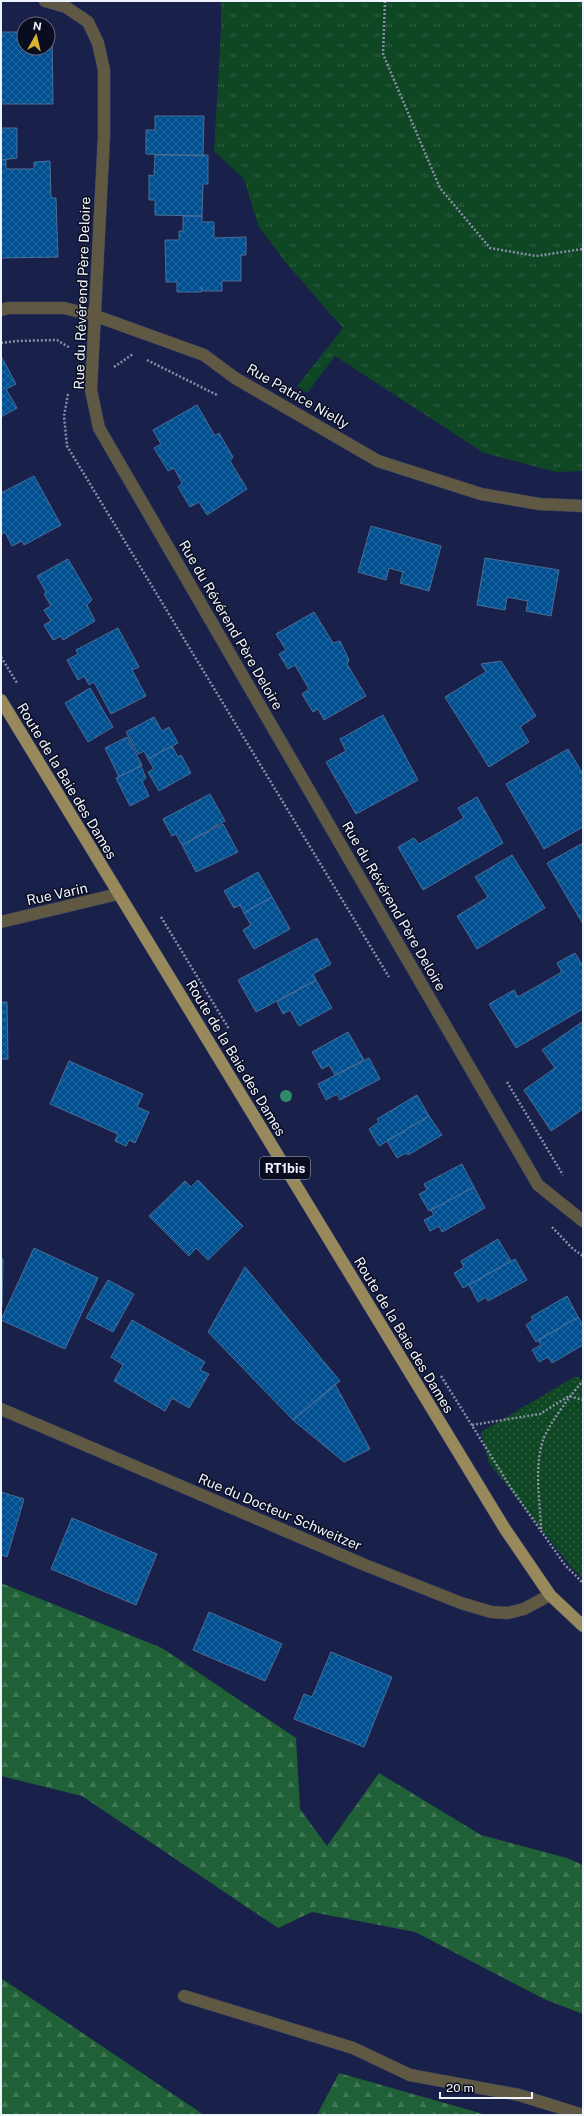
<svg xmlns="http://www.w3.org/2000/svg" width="584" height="2116" font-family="'Public Sans',sans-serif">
<defs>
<pattern id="grass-dots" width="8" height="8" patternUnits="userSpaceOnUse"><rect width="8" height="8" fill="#0f4624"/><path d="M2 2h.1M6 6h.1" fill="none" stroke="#326145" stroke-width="1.8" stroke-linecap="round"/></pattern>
<pattern id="forest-firs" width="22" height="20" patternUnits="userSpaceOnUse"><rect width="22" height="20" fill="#206036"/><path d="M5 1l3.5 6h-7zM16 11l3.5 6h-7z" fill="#417754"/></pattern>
<pattern id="park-tufts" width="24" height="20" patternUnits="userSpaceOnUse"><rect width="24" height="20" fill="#0f4624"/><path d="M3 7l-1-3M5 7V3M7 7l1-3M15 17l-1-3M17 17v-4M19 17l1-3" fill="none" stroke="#326145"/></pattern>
<pattern id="building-cross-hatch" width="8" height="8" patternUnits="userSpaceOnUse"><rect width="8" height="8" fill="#004f90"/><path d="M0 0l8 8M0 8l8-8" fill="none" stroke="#2669a1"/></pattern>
</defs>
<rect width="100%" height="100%" fill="#19214a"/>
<path fill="url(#grass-dots)" d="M576 1376 583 1380V1579L572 1568 489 1463 481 1432Z"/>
<path fill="url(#forest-firs)" d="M1 1583 162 1648 296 1738 300 1809 327 1846 379 1773 481 1835 567 1858 583 1865V2014L544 1999 415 1932 312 1912 278 1928 82 1796 1 1776Z
M1 1978 204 2115H1Z
M339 2073 487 2115H317Z"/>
<path fill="url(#park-tufts)" d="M221 1H583V471L556 472 484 453 335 356 307 393 297 386 343 328 285 262 258 225 244 179 214 151 221 31Z"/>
<path fill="url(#building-cross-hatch)" stroke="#4a6e97" d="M1 32H24V48H48V32H52L53 104H1Z
M155 116H204L203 156 146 154V130H155Z
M1 128H17V158L1 160Z
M155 155H208V184H203L202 216 155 215V200H149V175L154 176Z
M1 160H6V169H34V162L50 161 51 198H56L58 257 1 258Z
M183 216H202V222H214V238L246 237V255H241V281H222V291H202V287L201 292H177V282H166L165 240H179V231H183Z
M1 356 16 384 6 389 17 408 1 417Z
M197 405 215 436 219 433 233 457 230 461 247 489 207 515 199 502 190 507 178 487 182 483 174 468 168 471 154 448 161 444 153 430Z
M34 476 61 525 24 545 22 541 12 546 5 532 1 535V493Z
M371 526 441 546 429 591 400 583 403 572 389 568 386 580 358 572Z
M485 558 559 570 551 616 526 611 528 601 507 597 505 610 477 605Z
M68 559 92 600 87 605 95 621 63 640 61 636 53 640 44 625 51 621 44 610 51 606 44 594 46 592 37 576Z
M314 612 333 643 340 641 349 660 347 664 366 696 324 720 318 709 313 712 302 694 309 689 295 665 288 669 279 654 286 650 276 634Z
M118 628 139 667 132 670 146 696 111 714 94 682 89 685 84 676 78 680 67 660 78 654 76 650Z
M501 661 536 716 520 727 529 742 489 767 445 697 486 672 481 664Z
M90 688 113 727 88 742 65 703Z
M383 715 418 780 356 814 326 762 346 751 340 739Z
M154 717 162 731 169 727 178 743 148 759 144 751 138 754 126 732Z
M127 737 142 765 119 777 105 748Z
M172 746 178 757 181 755 191 773 159 791 148 772 154 769 148 759Z
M568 749 583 774V827L544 849 506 784Z
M141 766 146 778 142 781 149 796 130 806 116 778Z
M210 794 225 821 182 845 176 834 172 836 163 819Z
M477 797 503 843 423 890 398 847 414 838 419 844 464 818 458 808Z
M223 824 238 852 196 872 182 845Z
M583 843V924L547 863Z
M512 855 545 908 477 949 457 916 488 897 475 877Z
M258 872 272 897 244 913 240 905 234 908 224 891Z
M272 897 290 929 254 949 243 930 251 925 244 913Z
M317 938 331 964 313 974 316 980 256 1012 238 980Z
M575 953 583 966V1009L516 1048 489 1004 514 990 518 997 562 972 557 963Z
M316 980 332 1008 299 1026 290 1010 283 1014 277 1002Z
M1 1002H7L8 1059H1Z
M582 1022 583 1109 551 1131 524 1090 555 1068 542 1050Z
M348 1032 364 1060 335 1075 329 1065 322 1069 312 1052Z
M369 1058 380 1079 340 1100 337 1094 326 1100 318 1084Z
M69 1061 143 1094 137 1107 149 1112 135 1143 129 1140 126 1146 115 1141 118 1134 50 1104Z
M417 1095 429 1116 379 1146 369 1129 379 1122 377 1119Z
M429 1116 442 1135 408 1155 406 1153 397 1158 387 1141Z
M462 1164 474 1187 429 1211 419 1194 427 1190 424 1184Z
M198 1180 243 1226 208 1260 196 1248 189 1256 149 1216 185 1181 191 1187Z
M474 1187 485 1208 442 1232 439 1226 430 1231 424 1220 434 1215 431 1210Z
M498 1239 511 1261 463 1288 454 1273 464 1267 461 1261Z
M34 1248 98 1278 65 1349 1 1320Z
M1 1259H3L2 1307H1Z
M515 1259 527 1280 488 1301 486 1297 478 1302 469 1285Z
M245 1267 340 1381 293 1420 208 1332Z
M108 1280 134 1294 113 1332 86 1318Z
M567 1296 578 1317 536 1342 526 1325 533 1320 531 1317Z
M578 1317 583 1325V1345L552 1363 548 1357 539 1362 532 1350 541 1345 538 1340Z
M132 1320 205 1362 200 1370 209 1374 189 1408 172 1398 165 1411 114 1381 123 1365 111 1357Z
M335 1384 370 1449 344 1462 293 1420Z
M1 1492 24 1499 7 1557 1 1555Z
M72 1518 157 1554 136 1605 51 1569Z
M209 1612 282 1644 265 1681 193 1650Z
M331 1652 392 1677 364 1747 294 1719 304 1694 312 1697Z"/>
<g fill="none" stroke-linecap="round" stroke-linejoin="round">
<g stroke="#373e63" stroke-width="13">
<path id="service" d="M184 1996 353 2048 410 2075 519 2095 583 2115"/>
</g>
<g stroke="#373e63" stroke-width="13">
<path id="minor" d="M45 1 66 7 88 22 98 43 104 70V136L91 390 99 428 538 1185 583 1221
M1 310 8 308H64L96 316 204 355 235 378 378 461 481 494 539 504 583 506
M1 922 118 894
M1 1409 365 1565 461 1603 491 1612 508 1613 524 1609 550 1595"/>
</g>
<g stroke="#373e63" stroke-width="13">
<path id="primary" d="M1 700 505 1529 550 1595 583 1626"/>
</g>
<path stroke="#898fa8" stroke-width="2.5" stroke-dasharray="2 2" stroke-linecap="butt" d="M385 1 383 54 440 188 490 248 536 256 583 249
M1 343 17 341 57 340 70 348
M147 360 217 395
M114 367 133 354
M68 394 64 416 67 446 389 977
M1 657 17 683
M161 917 229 1029
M507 1082 563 1175
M552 1227 573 1249 583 1256
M441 1376 513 1491 565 1565 583 1583
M472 1425 540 1414 569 1396 583 1400
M541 1529C540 1500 534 1468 543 1440 549 1424 571 1394 583 1381"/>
<use href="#service" stroke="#5f5842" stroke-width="12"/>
<use href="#minor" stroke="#5f5842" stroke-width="12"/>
<use href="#primary" stroke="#98895c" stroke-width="12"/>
</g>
<circle fill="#318a67" cx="286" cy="1096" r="6"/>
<g text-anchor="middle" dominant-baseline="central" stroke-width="3" stroke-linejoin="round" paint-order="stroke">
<rect fill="#090d1f" stroke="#aaaebb" stroke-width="1" x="260" y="1157" width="50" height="22" rx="3"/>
<g font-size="13" font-weight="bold" fill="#eff3fe">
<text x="285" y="1168">RT1bis</text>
</g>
<g font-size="14" fill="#eff3fe" stroke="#090d1f">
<text transform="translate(82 293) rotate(-88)">Rue du Révérend Père Deloire</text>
<text transform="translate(298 396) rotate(30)">Rue Patrice Nielly</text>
<text transform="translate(231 625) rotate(60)">Rue du Révérend Père Deloire</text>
<text transform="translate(67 781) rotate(59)">Route de la Baie des Dames</text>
<text transform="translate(57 894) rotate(-12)">Rue Varin</text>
<text transform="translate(394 906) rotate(60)">Rue du Révérend Père Deloire</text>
<text transform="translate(236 1058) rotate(59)">Route de la Baie des Dames</text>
<text transform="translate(404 1335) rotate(59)">Route de la Baie des Dames</text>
<text transform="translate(280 1512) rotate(23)">Rue du Docteur Schweitzer</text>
</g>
</g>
<rect width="584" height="2116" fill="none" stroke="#eff3fe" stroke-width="4"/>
<g transform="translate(36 36) rotate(8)"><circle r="19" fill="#090d1f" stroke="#656978"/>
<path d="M0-3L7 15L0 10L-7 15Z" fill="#d9b334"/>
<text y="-6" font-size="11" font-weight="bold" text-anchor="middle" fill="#eff3fe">N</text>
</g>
<path d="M440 2092v6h92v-6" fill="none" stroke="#eff3fe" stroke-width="2"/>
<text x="446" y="2092" font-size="12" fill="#eff3fe" stroke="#090d1f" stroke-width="3" paint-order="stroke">20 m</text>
</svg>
